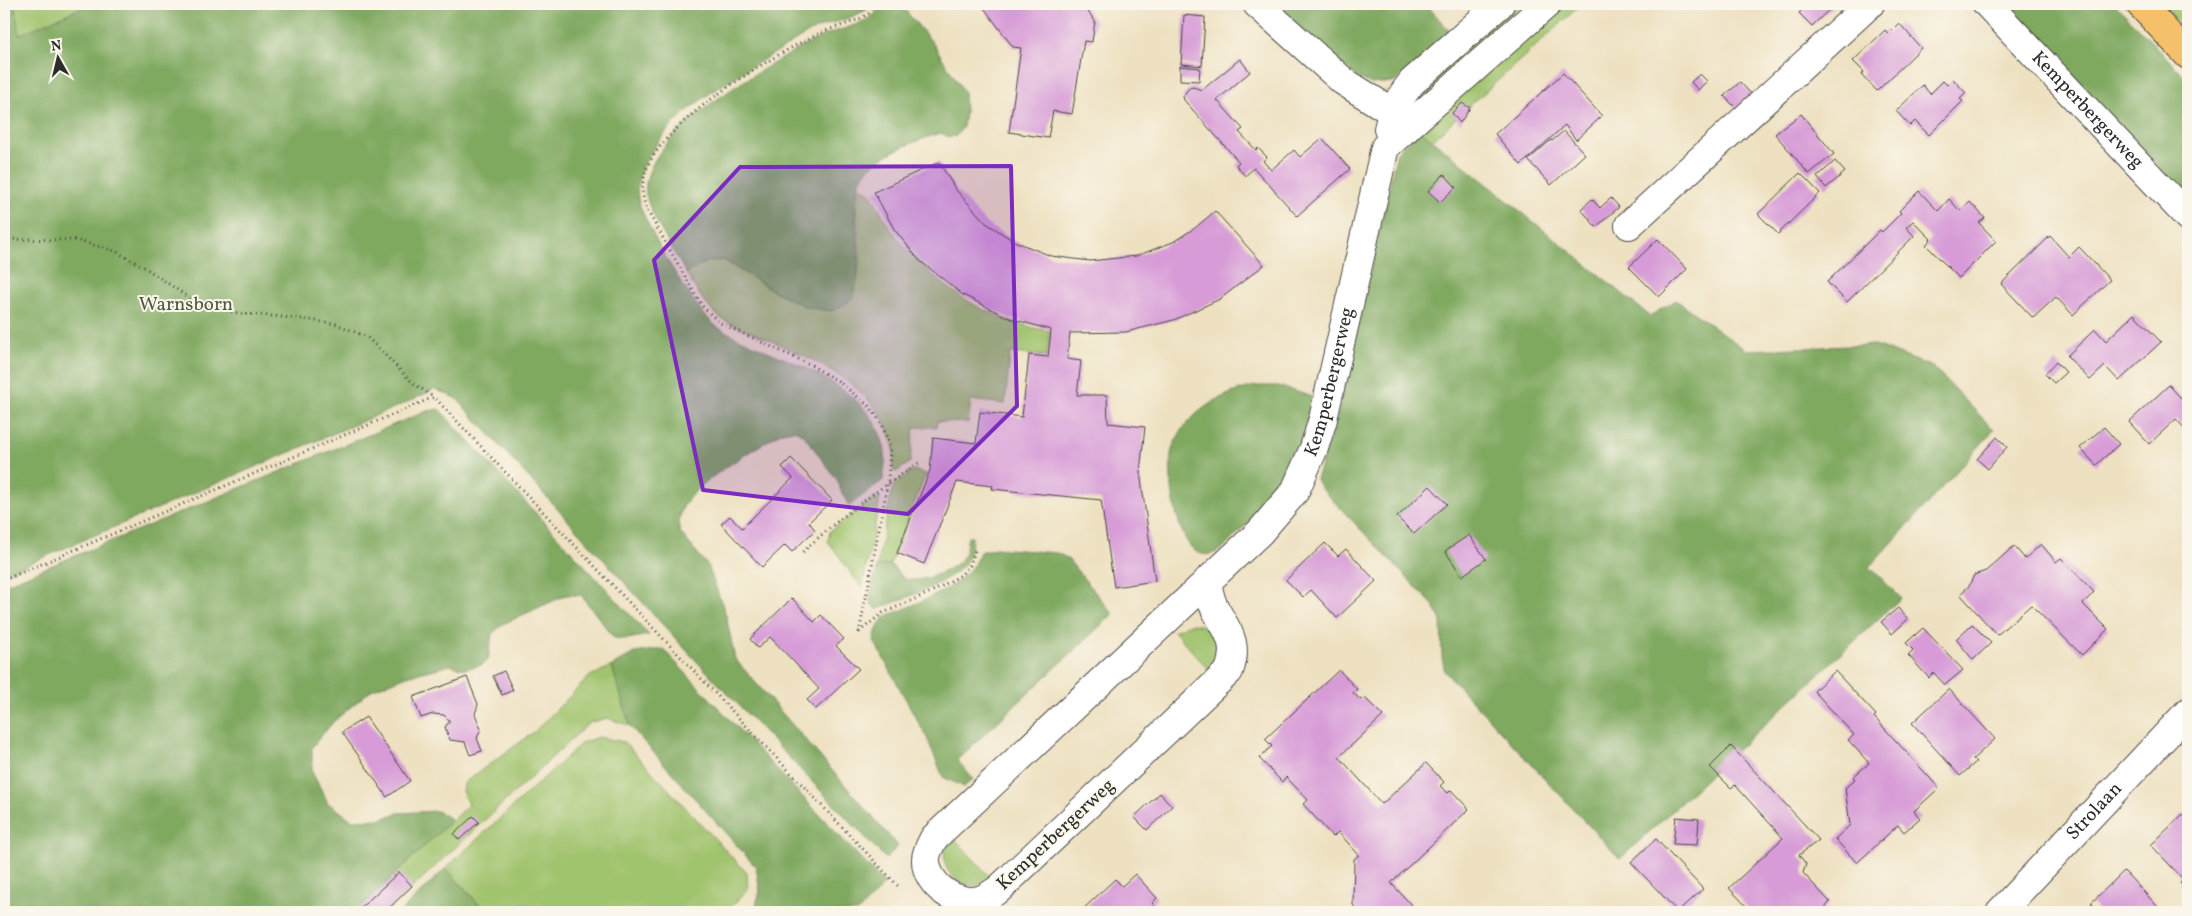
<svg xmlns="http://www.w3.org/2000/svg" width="2192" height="916" font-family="Vollkorn,serif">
<rect width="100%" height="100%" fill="#fbf7ec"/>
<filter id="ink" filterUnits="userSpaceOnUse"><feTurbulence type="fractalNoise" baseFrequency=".02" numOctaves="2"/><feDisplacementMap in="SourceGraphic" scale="10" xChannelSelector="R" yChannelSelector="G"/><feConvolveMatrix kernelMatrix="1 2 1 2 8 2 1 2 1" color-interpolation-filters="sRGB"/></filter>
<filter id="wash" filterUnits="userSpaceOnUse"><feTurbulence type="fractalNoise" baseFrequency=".0096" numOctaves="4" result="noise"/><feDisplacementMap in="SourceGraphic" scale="20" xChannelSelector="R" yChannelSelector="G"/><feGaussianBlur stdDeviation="1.12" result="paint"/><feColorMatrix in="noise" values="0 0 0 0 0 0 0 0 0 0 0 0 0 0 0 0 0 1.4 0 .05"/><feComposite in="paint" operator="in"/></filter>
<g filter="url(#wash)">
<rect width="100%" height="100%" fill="#eee1c1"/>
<path fill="#a0c36d" stroke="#66774c" d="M15 4H90L18 35Z
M1513 4H1533L1430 95 1421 96 1419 95 1418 90Z
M1560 4H1582L1432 140 1419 129Z
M2161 4H2188V33Z
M858 187C862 188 866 190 869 192 873 195 886 223 892 231 931 283 985 321 1050 331L1047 356 1010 353 1005 404 971 400 968 423 937 421 936 427H914L910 462 896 472 893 470C893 462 895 452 893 444 879 384 809 358 759 335 747 330 735 326 724 320 707 310 696 289 686 273L708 261 724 260 774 291 860 262 856 210Z
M914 470 926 474 890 565 880 566 876 571 892 490 895 483Z
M877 496 880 499 862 588 828 541 830 531Z
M1190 624C1219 624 1227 649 1210 671L1174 631Z
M612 666 630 726 607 718 589 723 386 912H355L468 805 462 791 465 782 534 732 590 676Z
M599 737 624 742 747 873 748 889 726 912H486L446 868 583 742Z
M953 837 990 877C969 902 926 866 953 837Z"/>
<path fill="#80a960" stroke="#566a46" d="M4 4H15L19 35 90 4H874C859 18 835 21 816 29 804 35 792 43 780 50 744 71 687 103 662 137 649 154 634 176 638 198 642 222 698 317 719 328 772 359 869 378 884 447 887 457 884 470 883 480L849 506 841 491 838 481 803 434 794 430 782 432C758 447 692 484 682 509 679 516 679 523 679 531L708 566 726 615 735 659 898 846 886 859 685 649 457 399 435 389 410 401 4 574Z
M884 4H900L932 42 964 92 965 113 963 127 956 136 949 137 941 133C915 141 890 150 869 168 840 195 867 254 855 288 854 291 853 296 851 299 847 304 837 308 832 311L806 307 774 291 724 260 708 261 686 273C676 256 648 211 646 194 640 141 741 82 781 59 794 52 807 43 821 37 841 28 872 24 884 4Z
M1270 4H1426L1453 35 1395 82 1371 84 1357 77Z
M2004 4H2115L2188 80V198Z
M1419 129 1650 316 1676 300 1746 350 1875 345 1933 367 1994 430 1870 567 1901 598 1620 859 1445 672 1442 658 1441 621 1433 605 1320 487 1316 479 1337 418 1397 152Z
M1256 386H1278L1310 396 1313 401C1303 438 1293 472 1269 502 1260 514 1247 524 1237 534 1227 544 1218 557 1202 554 1176 549 1168 475 1171 454 1172 447 1177 438 1180 433 1198 406 1226 392 1256 386Z
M439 409 649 635 627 639 614 638 581 595H566L503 624 492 634 488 660 481 665 464 669 451 665 407 676 371 690 334 721 312 747V772L328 803 352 820 380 819 398 813 437 811 452 820 355 912H4V585L427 411Z
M968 537H972C972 545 970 556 965 563 952 582 902 599 880 608L877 609C874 607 871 605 870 601 868 594 875 569 881 566 894 560 897 576 906 579 921 584 957 569 964 555 967 549 966 542 968 537Z
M995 548 1057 553 1067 558 1113 614 957 760 973 779 964 787 943 777 927 738 874 641C875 633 878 625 883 619 887 614 898 612 904 609 933 596 968 584 980 552Z
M663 649 885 884 858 912H754L760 891 756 867 630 726 612 666 634 653Z
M446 868 486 912H399H400Z"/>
<g id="blocks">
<path fill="#d79cd7" d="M981 4H1082L1095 21 1092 42 1084 41 1072 114 1053 111 1048 138 1009 132 1021 48 1013 47Z
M1802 4H1835L1812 26 1799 13 1805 7Z
M1184 15 1205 17 1202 66 1181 64Z
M1899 23 1921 48 1877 91 1862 75 1864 72 1853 61 1885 30 1888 34Z
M1240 59 1250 72 1217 100 1243 129 1239 132 1256 150 1258 148 1267 157 1263 161 1271 170 1294 150 1300 157 1322 138 1350 169 1297 216 1254 168 1245 176 1236 165 1239 162 1184 100 1183 96 1189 88 1193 87 1202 90Z
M1180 66 1200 68 1199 81 1180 80Z
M1563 73 1602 116 1576 140 1565 125 1521 165 1495 134Z
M1700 74 1707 81 1698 90 1691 82Z
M1953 79 1966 93 1960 99 1963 101 1929 135 1915 121 1910 126 1896 111 1923 85 1930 94 1943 81 1947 85Z
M1740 82 1752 95 1737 109 1724 96Z
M1462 103 1470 108 1460 123 1452 113Z
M1801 114 1834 154 1809 174 1775 134Z
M1564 131 1585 154 1551 185 1528 160 1551 140 1552 141Z
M1835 161 1845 172 1826 188 1817 177Z
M939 162 956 190 986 223 1014 241 1051 256 1090 261 1136 256 1173 242 1195 228 1215 211 1264 265 1220 299 1174 320 1126 332 1070 333 1067 359 1081 361 1077 395H1107L1108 423 1145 427 1140 472 1155 581 1114 587 1101 500 992 489 993 486 957 482 924 564 897 553 930 470 933 438 976 443 980 412 1022 417 1029 355 1048 357 1051 330 1009 318 963 295 919 260 894 229 874 192Z
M1800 173 1820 193 1778 234 1758 214Z
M1444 174 1456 187 1440 202 1428 191Z
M1919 191 1938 211 1949 199 1960 211 1970 202 1985 218 1979 223 1996 241 1959 278 1926 245 1931 239 1913 221 1906 227 1914 236 1847 302 1827 282 1880 230 1882 232 1901 213 1899 211Z
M1611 198 1619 207 1596 227 1581 209 1592 199 1600 208Z
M2050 236 2069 257 2079 247 2110 280 2073 315 2056 297 2033 318 2001 284Z
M1658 239 1687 269 1659 297 1629 267Z
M2134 314 2161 342 2119 381 2105 366 2090 380 2067 356 2095 329 2106 341Z
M2056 362 2066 372 2054 383 2045 374Z
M2169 385 2181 398 2188 391V432L2176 419 2149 444 2129 422Z
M2104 427 2119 444 2096 465 2080 448Z
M1997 437 2007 447 1988 469 1977 459Z
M791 458 832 500 809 522 815 530 792 552 785 545 762 567 721 524 730 516 742 528 793 478 782 467Z
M1430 486 1447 504 1414 534 1397 517Z
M1469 535 1486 559 1462 576 1445 551Z
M1325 543 1338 556 1346 549 1376 581 1337 618 1311 590 1303 597 1286 580Z
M2041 544 2056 562 2061 558 2094 592 2083 604 2108 629 2082 655 2031 605 1997 635 1960 594 1969 586 1974 575 1986 571 2014 546 2025 559Z
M792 598 814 622 821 615 844 639 836 646 859 669 816 709 807 700 819 689 795 663 770 637 758 648 750 639Z
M1898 608 1908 619 1892 634 1881 622Z
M1972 624 1991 643 1973 660 1956 639Z
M1923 628 1963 670 1945 685 1934 673 1929 678 1908 655 1913 650 1906 643Z
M1339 670 1357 689 1353 693 1361 700 1364 697 1383 716 1339 757 1382 804 1426 763 1444 782 1440 786 1448 793 1451 790 1469 809 1391 883 1418 912H1354L1357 910 1353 905 1354 859 1359 855 1338 832 1333 837 1303 804 1308 800 1286 777 1282 782 1259 758 1272 746 1265 739Z
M504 671 513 690 502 695 493 676Z
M1835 671 1876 715 1874 717 1939 788 1914 811 1920 818 1904 832 1898 825 1857 863 1835 839 1850 825 1845 788 1855 779 1853 777 1869 763 1848 740 1854 735 1814 691Z
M467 677 478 704 475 714 481 729 477 738 482 751 470 755 465 742 450 740 445 727 450 721 444 715 433 714 421 718 413 697Z
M1949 689 1995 739 1973 759 1976 762 1960 776 1912 723Z
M366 717 410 781 387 797 342 732Z
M1731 746 1819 840 1799 855 1806 864 1803 873 1830 902 1821 912H1752L1729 888 1783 838 1735 785 1731 788 1710 767Z
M1160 793 1172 806 1147 830 1134 817Z
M2183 814 2188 820V892L2180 883 2184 880 2151 845Z
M473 816 479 822 459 840 454 834Z
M1676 817 1699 819 1697 845 1673 844Z
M1656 839 1703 889 1678 912 1631 862Z
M2124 871 2163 912H2100L2091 903Z
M399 872 412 886 385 912H356Z
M1135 874 1157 898 1152 903 1160 912H1080L1115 879 1122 886Z"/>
</g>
</g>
<g filter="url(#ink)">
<use href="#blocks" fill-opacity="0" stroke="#484642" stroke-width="1"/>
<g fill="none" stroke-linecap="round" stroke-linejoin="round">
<g stroke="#484642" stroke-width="30">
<g id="minor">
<path d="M1257 4 1343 81 1392 112 1406 129"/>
<path id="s1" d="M1987 4 2188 217"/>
<path d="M1388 129C1392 110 1400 97 1412 82L1500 4"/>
<path d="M1629 225 1870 4"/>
<path id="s2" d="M1208 580C1207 619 1245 629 1229 671L999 889C994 892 988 897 982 899 959 908 925 885 926 859 926 852 931 844 934 838L1260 532 1295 491 1314 448 1323 419 1385 147 1547 4"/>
<path id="s3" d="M2000 912 2188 712"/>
</g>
</g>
<g stroke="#484642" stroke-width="30">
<path id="major" d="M2140 4 2188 55"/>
</g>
<path stroke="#484642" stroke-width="3" stroke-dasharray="1 4" stroke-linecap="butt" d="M4 239 76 240 115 251 144 267 195 302 238 313 303 319 336 324 367 337 412 382 433 397
M803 552C839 517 880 488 922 461
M4 580 434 397 900 888
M859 632 883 613 931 592 961 575 970 565 976 547
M859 633 888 482 890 448 882 424 870 407 838 381 809 364 720 323 702 306 647 210C643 199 641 189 644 177 654 126 773 55 818 34 837 25 866 22 879 4"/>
<use href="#minor" stroke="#fff" stroke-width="28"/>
<use href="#major" stroke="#f6c06b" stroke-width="28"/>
</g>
</g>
<path fill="#7b2cbf" fill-opacity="0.2" stroke="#7b2cbf" stroke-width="4" stroke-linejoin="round" d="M1011 166 1017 406 908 514 703 490 654 260 740 167Z"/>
<g text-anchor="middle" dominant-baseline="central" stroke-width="4" stroke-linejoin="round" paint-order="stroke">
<g font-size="19" fill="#2b2b2b" stroke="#fbf7ec">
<text stroke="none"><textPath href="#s1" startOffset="146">Kemperbergerweg</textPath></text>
<text stroke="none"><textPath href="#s2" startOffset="1151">Kemperbergerweg</textPath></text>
<text stroke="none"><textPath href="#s3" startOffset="138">Strolaan</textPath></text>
<text transform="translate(1056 835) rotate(-43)">Kemperbergerweg</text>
</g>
<g font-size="19" fill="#4e593f" stroke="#fbf7ec">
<text x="186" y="305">Warnsborn</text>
</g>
</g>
<rect width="2192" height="916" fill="none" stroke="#fbf7ec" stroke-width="20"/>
<g transform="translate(58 58) rotate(352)" stroke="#fbf7ec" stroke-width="4" paint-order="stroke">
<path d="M0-4L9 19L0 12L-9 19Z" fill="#2b2b2b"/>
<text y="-8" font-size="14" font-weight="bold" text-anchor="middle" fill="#2b2b2b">N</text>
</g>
</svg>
